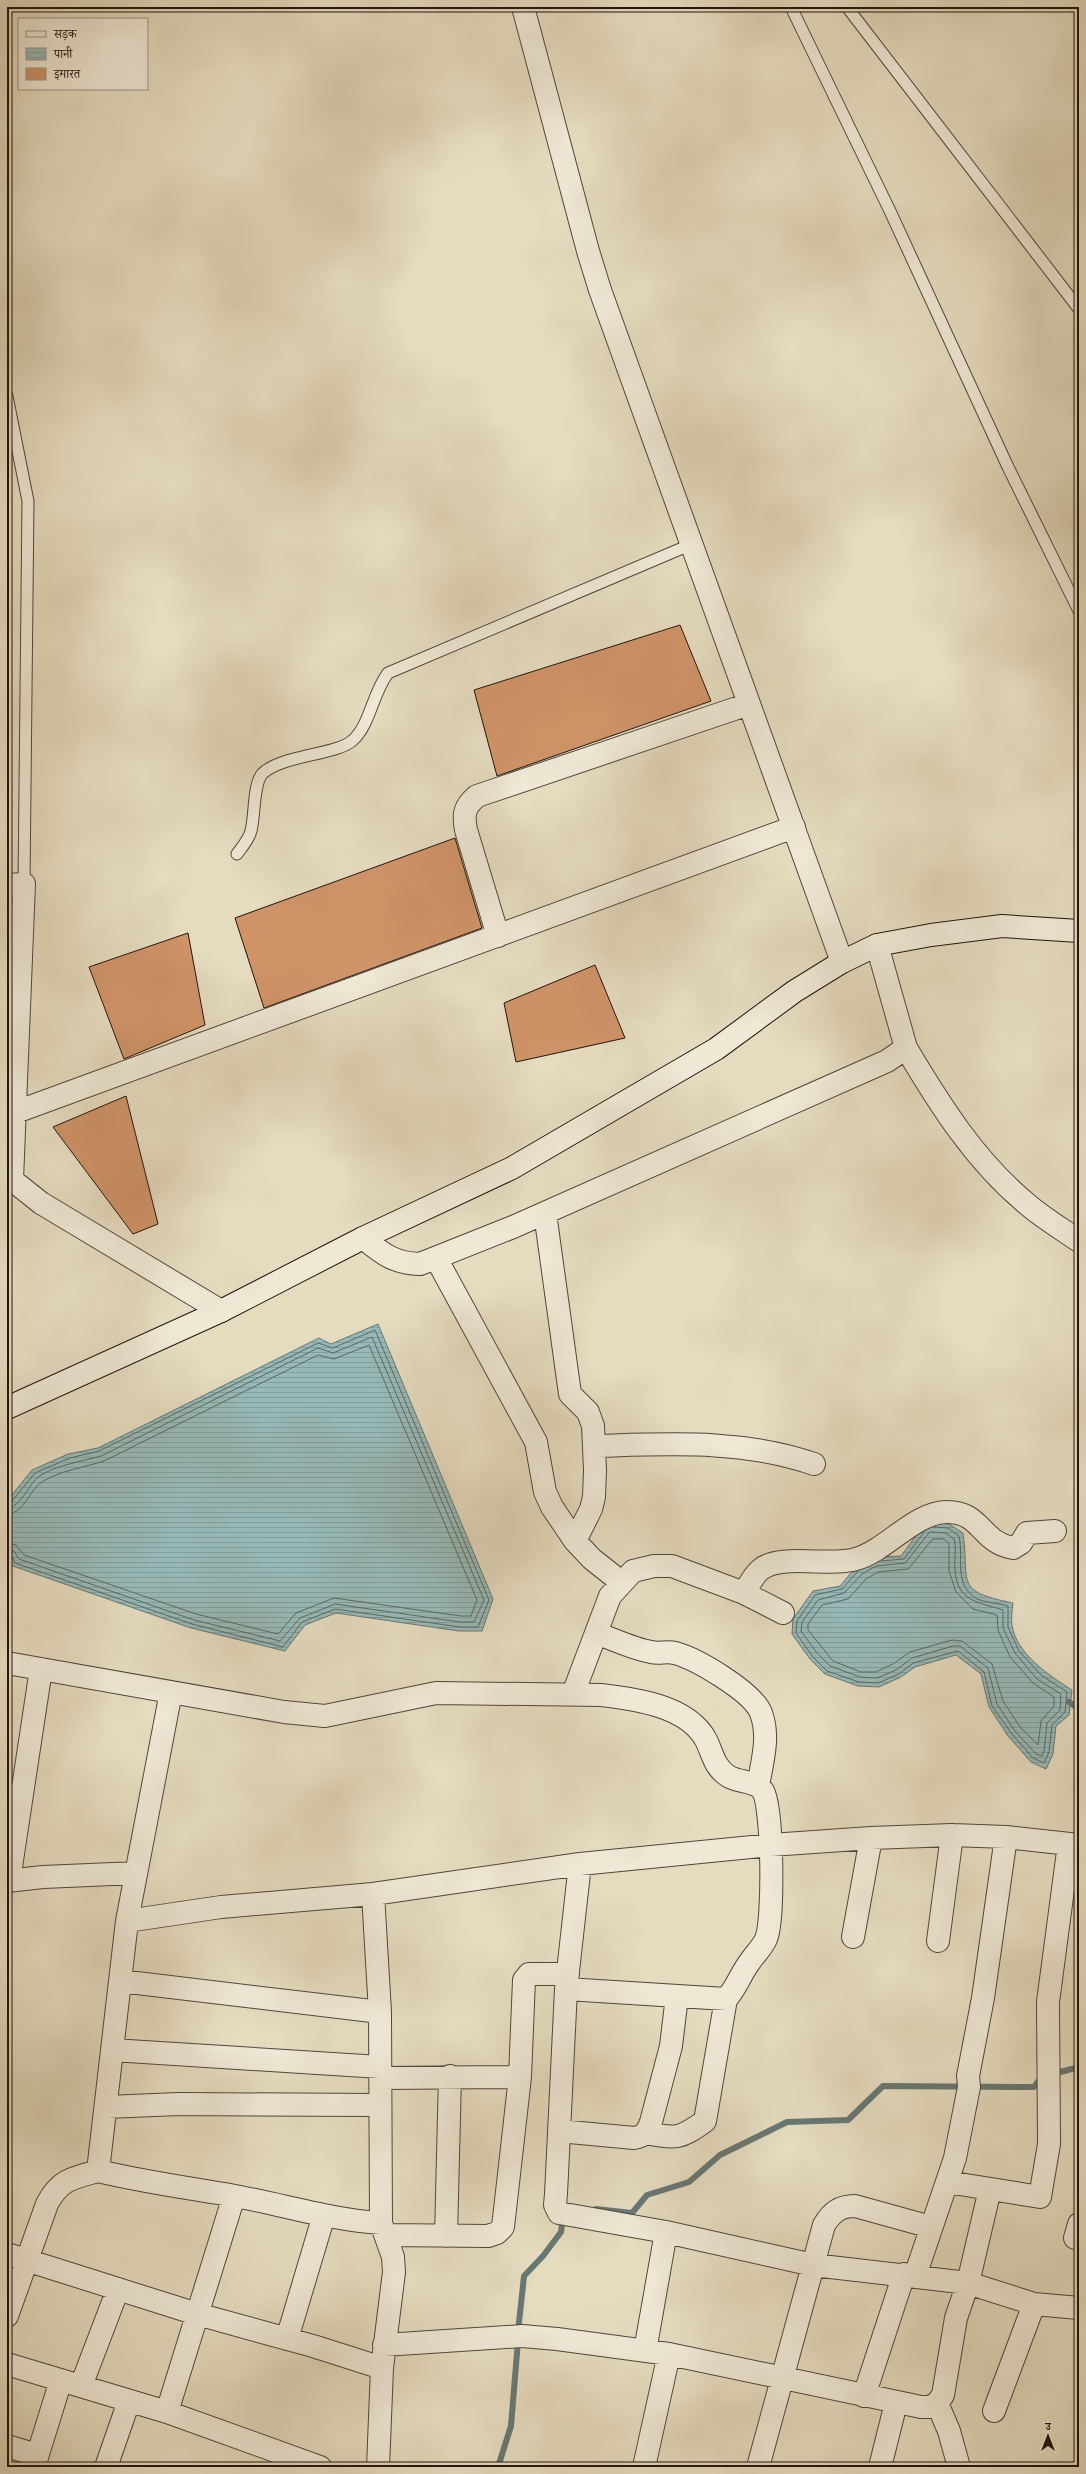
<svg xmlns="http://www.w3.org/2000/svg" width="1086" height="2474" font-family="'Old Standard TT','Noto Serif Devanagari',serif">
<defs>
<pattern id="water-rules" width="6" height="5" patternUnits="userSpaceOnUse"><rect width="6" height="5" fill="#97bab8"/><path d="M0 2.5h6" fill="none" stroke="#829f9d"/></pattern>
</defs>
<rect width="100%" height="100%" fill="#e5dbbf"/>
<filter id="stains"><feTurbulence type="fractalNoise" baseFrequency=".005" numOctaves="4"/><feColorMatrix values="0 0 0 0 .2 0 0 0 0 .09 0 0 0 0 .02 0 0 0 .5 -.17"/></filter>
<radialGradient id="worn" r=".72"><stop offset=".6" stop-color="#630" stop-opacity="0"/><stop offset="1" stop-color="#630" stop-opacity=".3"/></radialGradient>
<path fill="url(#water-rules)" stroke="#677874" d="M378 1324 493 1599 482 1631H459L336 1613 305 1625 285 1651 191 1628 10 1565 7 1501 32 1470 68 1454 98 1448 319 1338 331 1344Z
M926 1522 949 1524 963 1533C970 1583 953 1591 1013 1603 1012 1610 1011 1618 1012 1625 1016 1654 1050 1676 1072 1690L1069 1715 1056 1726 1053 1754 1046 1769 1031 1762 1008 1736 989 1707 981 1674 956 1655 915 1667 901 1677 879 1687 858 1686 825 1674 810 1659 792 1634 793 1619 813 1591 840 1586 856 1567 874 1557 901 1556Z"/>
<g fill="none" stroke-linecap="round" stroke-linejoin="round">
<path stroke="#5b6864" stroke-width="1" d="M7 1503 12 1501 35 1473 70 1458 99 1451 318 1343 333 1348 375 1330 489 1600 478 1627H460L335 1609 302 1622 283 1647 192 1624 15 1563 12 1556 7 1554
M7 1508C21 1507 28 1486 37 1478 51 1466 84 1461 101 1456L318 1348 333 1353 372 1337 484 1600 474 1622H460L335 1604 300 1618 280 1641 194 1620 19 1559 14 1551 7 1549
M7 1514C25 1513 29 1490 42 1482 61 1470 83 1468 104 1461L318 1355 334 1359 369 1345 477 1600 471 1616H461L334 1598 296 1613 278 1634 196 1614 24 1555 16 1545 7 1543
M930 1532 946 1533 954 1539C957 1549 954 1559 955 1570 957 1602 979 1602 1003 1610V1628L1015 1653 1037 1679 1061 1694 1060 1710 1047 1723 1044 1751 1042 1756 1036 1754 1015 1731 997 1704 988 1668 960 1646H953L912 1658 896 1670 877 1678 860 1677 830 1666 817 1653 801 1631 802 1622 818 1600 844 1593 862 1574 876 1566 905 1563Z
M933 1539H944L949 1543V1571L956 1592 973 1609 997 1615 998 1630 1010 1657 1033 1683 1054 1697V1706L1041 1721 1038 1745 1020 1727 1003 1701 992 1664 962 1641 952 1640 910 1652 893 1664 876 1672H861L833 1661 808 1630V1624L822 1605 848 1599 866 1579 878 1572 908 1569Z
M881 1561 904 1559 924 1532
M858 1571 842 1589 815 1595 797 1621 796 1633 813 1657 827 1671 859 1682 878 1683 899 1674 913 1663 958 1651 984 1672 992 1706 1012 1734 1033 1758 1044 1763 1049 1752 1052 1725 1065 1712 1067 1692 1041 1675 1019 1651 1008 1627V1606C999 1603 986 1603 977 1599 953 1585 964 1558 959 1536L948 1528 934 1527"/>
<path stroke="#677874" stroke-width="6" d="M1069 1702 1079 1709
M1053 2074 1079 2067
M596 2209 632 2213 647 2195 689 2182 720 2155 787 2122 848 2120 883 2086 1034 2087 1042 2076
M518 2332 524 2276 543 2256 561 2232 563 2217
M498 2467 511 2426 518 2341"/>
</g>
<path fill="#d09368" stroke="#1f150f" d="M680 625 711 701 497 776 474 690Z
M455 838 482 928 264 1008 235 918Z
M188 933 205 1025 124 1059 89 967Z
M595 965 625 1038 516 1062 504 1003Z
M126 1096 158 1224 133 1234 53 1127Z"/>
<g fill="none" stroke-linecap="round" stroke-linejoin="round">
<g stroke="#50463b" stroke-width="13">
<path id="service" d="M791 7 890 211 1008 467 1079 611
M847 7 1079 309
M7 396 28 501 24 884
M237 854C242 847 249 839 251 831 255 816 253 785 262 774 280 755 338 755 353 740 370 725 373 692 388 673L692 544"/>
</g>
<g stroke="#50463b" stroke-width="24">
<path id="minor" d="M523 7 588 251 600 290 842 962
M7 885 24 884 12 1180
M498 936 466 830C463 814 464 807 477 796L749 704
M906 1048C940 1105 975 1161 1027 1204 1043 1218 1062 1229 1079 1241
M16 1112 794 827
M7 1176 41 1203 221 1311
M545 1213 570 1394 588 1412 593 1426 595 1470 594 1497 591 1509 575 1541
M363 1238C383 1254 393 1263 420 1264L513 1227 887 1061 906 1048 877 945
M436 1258 536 1442 545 1492 552 1507 575 1541 592 1559 621 1582
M594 1446C668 1444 742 1439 814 1464
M744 1593C749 1585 753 1576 760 1570 779 1553 830 1567 856 1559 887 1550 915 1512 947 1512 982 1512 980 1542 1013 1548L1021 1543 1027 1533 1055 1531
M596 1633C613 1639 633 1649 651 1652 659 1654 667 1651 675 1653 697 1659 753 1692 761 1713 770 1737 762 1762 758 1786
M7 1663 284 1712 325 1716 436 1693 601 1695C636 1699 688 1706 706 1740 713 1754 714 1767 728 1776 738 1783 756 1780 763 1791 773 1808 774 1921 766 1939 762 1948 754 1955 749 1963 740 1975 736 1989 726 1999L705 2121C680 2139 677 2139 646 2133
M171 1692 127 1921 98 2171C144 2182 189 2188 235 2196 284 2205 332 2220 381 2223
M573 1694 610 1596 633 1571 654 1566H672L744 1593 783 1613
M580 1864 566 1989 556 2194 555 2205 559 2213 666 2232 813 2265 968 2283 1034 2304 1079 2308
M9 1880 41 1669
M7 1881 43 1877 136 1873
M373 1894 380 2012 381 2223 393 2257 394 2272 382 2368 378 2467
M127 1921 221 1907 373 1894 580 1864 771 1845 871 1838 952 1835 1006 1837 1079 1845
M853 1937 871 1838
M938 1941 952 1835
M120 1981 380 2012
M566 1989 726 1999
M112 2050 380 2067
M380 2078 520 2077
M106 2107 179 2104 379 2105
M559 2131 634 2138C645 2136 647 2132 651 2122L671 2046 677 1996
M947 2182 1040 2197 1049 2144 1048 2002 1069 1844
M386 2235 488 2236 497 2233 503 2227 520 2077 524 1980 529 1974H568
M446 2236 450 2076
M1075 2238 1079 2224
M7 2254 197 2314 313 2346 382 2368
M915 2276 955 2158 969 2087 968 2076 983 1998 1006 1837
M7 2316 47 2204C60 2179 73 2178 98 2171
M287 2339 324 2215
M384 2345 522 2336 557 2339 669 2354 921 2407H930L937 2403 943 2395 956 2318 968 2283 990 2189
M645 2351 666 2232
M7 2364 167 2412 320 2467
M81 2386 118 2289
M864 2396 904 2274
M937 2403 949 2431 959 2467
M994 2411 1034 2304
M167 2412 234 2196
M7 2446 37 2455
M34 2467 61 2380
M106 2467 129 2401
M644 2467 669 2354
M758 2467 824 2225C832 2212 840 2206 855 2206L931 2227
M880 2467 896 2403"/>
</g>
<g stroke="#1f150f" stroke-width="24">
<path id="secondary" d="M7 1408 221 1311 363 1238 512 1168 716 1049 795 991 842 962 877 945 931 935 1002 926 1079 931"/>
</g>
<use href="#service" stroke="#eee8d5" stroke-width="11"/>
<use href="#minor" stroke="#eee8d5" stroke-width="22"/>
<use href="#secondary" stroke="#eee8d5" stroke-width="22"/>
</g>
<rect width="1086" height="2474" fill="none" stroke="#e5dbbf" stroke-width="24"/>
<rect x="8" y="8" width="1070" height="2458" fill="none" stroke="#1f150f" stroke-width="2"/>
<rect x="12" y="12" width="1062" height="2450" fill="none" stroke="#1f150f"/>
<rect x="18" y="18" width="130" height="72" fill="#eee8d5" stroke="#9b9486"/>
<rect x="26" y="31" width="20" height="6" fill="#eee8d5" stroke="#9b9486"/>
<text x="54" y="38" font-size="12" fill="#1f150f">सड़क</text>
<rect x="26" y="48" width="20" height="12" fill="url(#water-rules)" stroke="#9b9486"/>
<text x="54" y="58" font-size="12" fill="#1f150f">पानी</text>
<rect x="26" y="68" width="20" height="12" fill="#d09368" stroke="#9b9486"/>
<text x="54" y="78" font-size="12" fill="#1f150f">इमारत</text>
<g transform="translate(1048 2436)" stroke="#eee8d5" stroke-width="3" paint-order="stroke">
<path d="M0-3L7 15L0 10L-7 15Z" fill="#1f150f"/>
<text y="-6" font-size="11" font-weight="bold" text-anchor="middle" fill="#1f150f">उ</text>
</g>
<rect width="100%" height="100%" filter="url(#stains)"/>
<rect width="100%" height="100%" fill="url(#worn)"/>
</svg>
